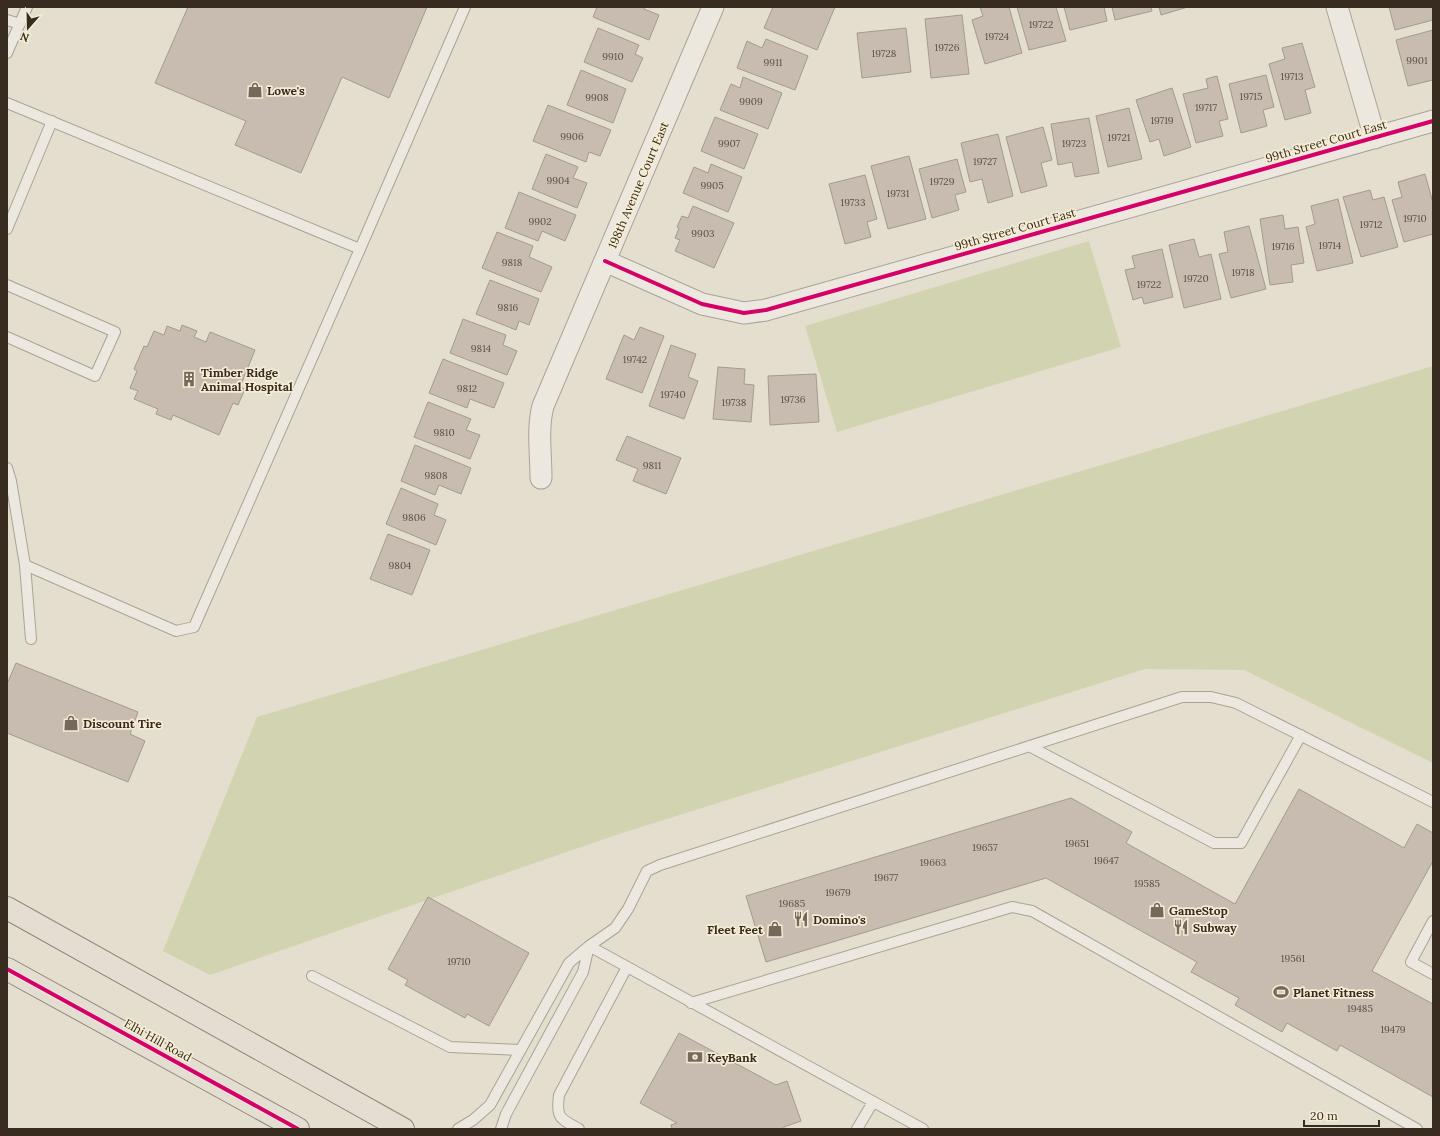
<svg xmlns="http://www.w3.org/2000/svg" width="1440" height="1136" font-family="Lora,serif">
<rect width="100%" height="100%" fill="#e4dece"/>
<path fill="#d2d4b1" d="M1089 241 1121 347 837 432 805 326Z
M1433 366V763L1244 670 1145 669 619 834 210 975 163 951 257 717Z"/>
<path fill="#c7bcaf" stroke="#a49a8d" d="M188 7H427L389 98 342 77 301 173 235 145 246 121 155 83Z
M597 7H645L644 9 659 15 649 40 593 17Z
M773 7H835L817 50 764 28Z
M980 7H1009L1022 53 985 64 972 20 983 16Z
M1017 7H1056L1066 41 1029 50Z
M1064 7H1104L1107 21 1070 30Z
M1112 7H1151L1152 11 1115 20Z
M1159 7H1188L1161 15Z
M1389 7H1433V20L1395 30Z
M962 15 969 74 931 78 925 19Z
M598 28 639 45 635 54 643 58 632 82 584 62Z
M906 28 911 72 862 78 857 33Z
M1433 30V80L1408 86 1396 40Z
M766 39 808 56 795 90 737 68 747 41 762 48Z
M1302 43 1315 87 1305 90 1311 113 1285 120 1269 64 1285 59 1282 48Z
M581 70 626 89 613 123 567 105Z
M1266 75 1274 107 1263 110 1267 126 1241 133 1229 84Z
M1217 76 1228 119 1219 121 1223 136 1196 143 1183 94 1208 88 1206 79Z
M743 77 782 93 768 129 720 110 731 84 740 88Z
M1172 88 1191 147 1164 156 1159 139 1150 142 1136 100Z
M548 105 611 130 600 156 589 152 586 162 533 141Z
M1129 108 1142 159 1108 167 1096 116Z
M715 117 758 134 744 169 701 151Z
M1089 118 1099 173 1075 177 1072 162 1058 165 1051 124Z
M1043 127 1052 160 1041 163 1047 186 1021 193 1006 137Z
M998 134 1013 196 988 203 982 179 970 182 961 143Z
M546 154 578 167 573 178 587 183 577 208 532 189Z
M909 156 926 219 888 229 871 166Z
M957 159 966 192 955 195 959 210 932 218 919 169Z
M711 164 742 177 728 212 683 193 694 167 708 173Z
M1425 174 1433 203V234L1404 242 1392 200 1402 197 1398 182Z
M865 175 877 219 867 222 871 237 845 244 829 184Z
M1370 190 1373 200 1384 197 1398 247 1361 257 1343 197Z
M519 192 576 215 565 241 542 231 538 241 505 228Z
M1338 199 1353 263 1317 271 1306 227 1315 224 1311 206Z
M693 206 734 223 714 268 675 251 680 240 675 238 679 228 677 227 682 216 688 218Z
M1283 215 1285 229 1298 227 1304 263 1291 265 1293 282 1270 285 1260 219Z
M1249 226 1266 289 1231 298 1219 254 1228 252 1224 232Z
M497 232 533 246 529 257 552 267 541 292 482 268Z
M1194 239 1199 257 1211 254 1221 299 1184 308 1169 245Z
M1162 249 1173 297 1144 304 1142 297 1133 300 1125 270 1135 268 1132 256Z
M490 280 539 299 529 325 519 321 516 330 476 314Z
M463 319 506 335 503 345 517 351 507 375 450 353Z
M182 325 197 331 194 337 206 342 210 332 255 350 240 387 245 389 238 405 233 403 219 435 173 415 171 420 156 414 158 409 134 399 138 391 130 388 137 371 134 369 144 346 147 347 154 331 164 335 167 326 180 331Z
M640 327 664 336 642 393 606 379 624 335 634 340Z
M671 345 696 354 688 377 698 381 684 419 649 406Z
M443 359 504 383 494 408 470 399 467 408 429 393Z
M718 367 745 369 744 384 754 385 751 422 713 419Z
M816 374 819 422 770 425 768 376Z
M428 402 471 419 466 430 480 435 470 459 414 437Z
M627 436 681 458 666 494 633 481 638 469 616 460Z
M415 445 471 468 461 494 439 485 435 495 401 481Z
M401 488 438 504 434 515 446 520 436 545 386 524Z
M388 534 430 550 412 595 370 579Z
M16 663 138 712 130 734 145 741 128 782 7 733V684Z
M1299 789 1404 848 1417 824 1433 833V861L1372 971 1433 1004V1097L1340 1045 1337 1051 1287 1023 1282 1032 1235 1005 1239 998 1191 972 1197 962 1046 878 766 962 746 896 1071 798 1132 832 1126 843 1235 904Z
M428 897 529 953 489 1026 467 1014 465 1018 405 985 408 980 388 969Z
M679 1033 776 1085 787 1081 801 1121 784 1127 783 1129H672L671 1125 677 1123 640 1103Z"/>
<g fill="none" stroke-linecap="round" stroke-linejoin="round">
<g stroke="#a9a397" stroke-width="12">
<path id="lane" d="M7 20 20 24
M7 53 27 7
M7 103 360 249 465 7
M7 229 52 121
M7 285 115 332 95 376 7 337
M7 468 11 481 25 565 176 631 194 627 360 249
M25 565 31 639
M1029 746 1214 843H1241L1301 735
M1433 921 1411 962 1433 974
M312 976 450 1047 520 1050
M691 1003 1012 907 1032 911 1417 1129
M458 1129 473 1120 490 1105 569 963 589 946 583 972 506 1114 501 1129
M579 1129C560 1118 556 1119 559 1095L627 967
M857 1129 873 1102
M923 1129 589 946 615 928 628 909 647 871 660 865 1182 697H1211L1236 703 1433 802"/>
</g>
<g stroke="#a9a397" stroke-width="23">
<path id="street" d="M1337 7 1375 138
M605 261 702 304 744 313 766 310 1433 121
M541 478C541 454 537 429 543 406L713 7"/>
</g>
<g stroke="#8f887d" stroke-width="24">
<path id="primary" d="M7 908 403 1129
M7 969 298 1129"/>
</g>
<use href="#lane" stroke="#ece8df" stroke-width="10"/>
<use href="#street" stroke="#ece8df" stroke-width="21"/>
<use href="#primary" stroke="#e3ded1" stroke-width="22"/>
<g stroke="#f5ecd4" stroke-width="6">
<path id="cycleway" d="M605 261 702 304 744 313 766 310 1433 121
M7 969 298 1129"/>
</g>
<use href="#cycleway" stroke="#d6006c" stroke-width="4"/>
</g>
<defs>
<g id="shop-bare" transform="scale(1.2)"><path d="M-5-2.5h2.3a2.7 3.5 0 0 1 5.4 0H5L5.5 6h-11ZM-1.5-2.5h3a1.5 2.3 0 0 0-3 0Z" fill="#746a5c" stroke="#f5ecd4" stroke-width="2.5" paint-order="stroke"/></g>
<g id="building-bare" transform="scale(1.2)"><path d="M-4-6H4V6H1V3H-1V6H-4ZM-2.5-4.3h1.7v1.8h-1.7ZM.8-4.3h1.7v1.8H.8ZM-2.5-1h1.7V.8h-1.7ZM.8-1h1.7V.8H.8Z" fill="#746a5c" stroke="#f5ecd4" stroke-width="2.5" paint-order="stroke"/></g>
<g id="restaurant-bare" transform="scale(1.2)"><path d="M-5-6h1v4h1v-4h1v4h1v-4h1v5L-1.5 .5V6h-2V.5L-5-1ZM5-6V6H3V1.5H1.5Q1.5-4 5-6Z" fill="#746a5c" stroke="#f5ecd4" stroke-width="2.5" paint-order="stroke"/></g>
<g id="stadium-bare" transform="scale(1.2)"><path d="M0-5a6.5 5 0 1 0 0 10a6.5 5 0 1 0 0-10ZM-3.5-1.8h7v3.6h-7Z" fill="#746a5c" stroke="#f5ecd4" stroke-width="2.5" paint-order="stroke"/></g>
<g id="bank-bare" transform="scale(1.2)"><path d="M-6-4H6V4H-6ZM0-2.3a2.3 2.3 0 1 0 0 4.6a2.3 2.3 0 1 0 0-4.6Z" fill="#746a5c" stroke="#f5ecd4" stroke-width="2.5" paint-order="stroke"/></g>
</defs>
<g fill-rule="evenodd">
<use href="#shop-bare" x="255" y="90"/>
<use href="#building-bare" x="189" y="379"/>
<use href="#shop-bare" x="71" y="723"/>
<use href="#shop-bare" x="1157" y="910"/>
<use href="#restaurant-bare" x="801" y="919"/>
<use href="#restaurant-bare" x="1181" y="927"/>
<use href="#shop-bare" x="775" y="929"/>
<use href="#stadium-bare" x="1281" y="992"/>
<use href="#bank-bare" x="695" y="1057"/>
</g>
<g text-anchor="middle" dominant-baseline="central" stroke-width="3.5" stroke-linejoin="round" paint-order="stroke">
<g font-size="10" fill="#5c4f43">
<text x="1041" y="24">19722</text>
<text x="997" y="36">19724</text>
<text x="947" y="47">19726</text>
<text x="884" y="53">19728</text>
<text x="613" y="56">9910</text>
<text x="1417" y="60">9901</text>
<text x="773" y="62">9911</text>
<text x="1292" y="76">19713</text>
<text x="1251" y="96">19715</text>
<text x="597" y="97">9908</text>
<text x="751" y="101">9909</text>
<text x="1206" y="107">19717</text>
<text x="1162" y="120">19719</text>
<text x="572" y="136">9906</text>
<text x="1119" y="137">19721</text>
<text x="729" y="143">9907</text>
<text x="1074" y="143">19723</text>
<text x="985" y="161">19727</text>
<text x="558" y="180">9904</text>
<text x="942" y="181">19729</text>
<text x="712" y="185">9905</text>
<text x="898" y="193">19731</text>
<text x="853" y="202">19733</text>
<text x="1415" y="218">19710</text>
<text x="540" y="221">9902</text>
<text x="1371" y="224">19712</text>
<text x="703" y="233">9903</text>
<text x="1330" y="245">19714</text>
<text x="1283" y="246">19716</text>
<text x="512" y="262">9818</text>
<text x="1243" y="272">19718</text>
<text x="1196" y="278">19720</text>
<text x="1149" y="284">19722</text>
<text x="508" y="307">9816</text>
<text x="481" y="348">9814</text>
<text x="635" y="359">19742</text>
<text x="467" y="388">9812</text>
<text x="673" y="394">19740</text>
<text x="793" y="399">19736</text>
<text x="734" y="402">19738</text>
<text x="444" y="432">9810</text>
<text x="652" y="465">9811</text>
<text x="436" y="475">9808</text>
<text x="414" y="517">9806</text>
<text x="400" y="565">9804</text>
<text x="1077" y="843">19651</text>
<text x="985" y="847">19657</text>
<text x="1106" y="860">19647</text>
<text x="933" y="862">19663</text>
<text x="886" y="877">19677</text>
<text x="1147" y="883">19585</text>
<text x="838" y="892">19679</text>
<text x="792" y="903">19685</text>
<text x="1293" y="958">19561</text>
<text x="459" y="961">19710</text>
<text x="1360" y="1008">19485</text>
<text x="1393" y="1029">19479</text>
</g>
<g font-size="12" font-weight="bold" fill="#382b1f" stroke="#f5ecd4" text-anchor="start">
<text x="267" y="90">Lowe's</text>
<text x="201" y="372">Timber Ridge<tspan x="201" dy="14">Animal Hospital</tspan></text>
<text x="83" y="723">Discount Tire</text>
<text x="1169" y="910">GameStop</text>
<text x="813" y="919">Domino's</text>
<text x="1193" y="927">Subway</text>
<text x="763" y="929" text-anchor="end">Fleet Feet</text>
<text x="1293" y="992">Planet Fitness</text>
<text x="707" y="1057">KeyBank</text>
</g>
<g font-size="12" fill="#382b1f" stroke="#f5ecd4">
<text transform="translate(1326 141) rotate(-16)">99th Street Court East</text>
<text transform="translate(638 185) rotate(-67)">198th Avenue Court East</text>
<text transform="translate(1015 229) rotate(-16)">99th Street Court East</text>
<text transform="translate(158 1040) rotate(29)">Elhi Hill Road</text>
</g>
</g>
<rect width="1440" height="1136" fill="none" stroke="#382b1f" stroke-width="16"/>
<g transform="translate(28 28) rotate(200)" stroke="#f5ecd4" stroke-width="3" paint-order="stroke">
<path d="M0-3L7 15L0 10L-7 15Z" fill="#382b1f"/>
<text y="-6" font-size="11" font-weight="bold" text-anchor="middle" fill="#382b1f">N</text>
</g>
<path d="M1304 1120v6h75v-6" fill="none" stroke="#382b1f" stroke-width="2"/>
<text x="1310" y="1120" font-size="12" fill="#382b1f" stroke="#f5ecd4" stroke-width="3" paint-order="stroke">20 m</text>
</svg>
